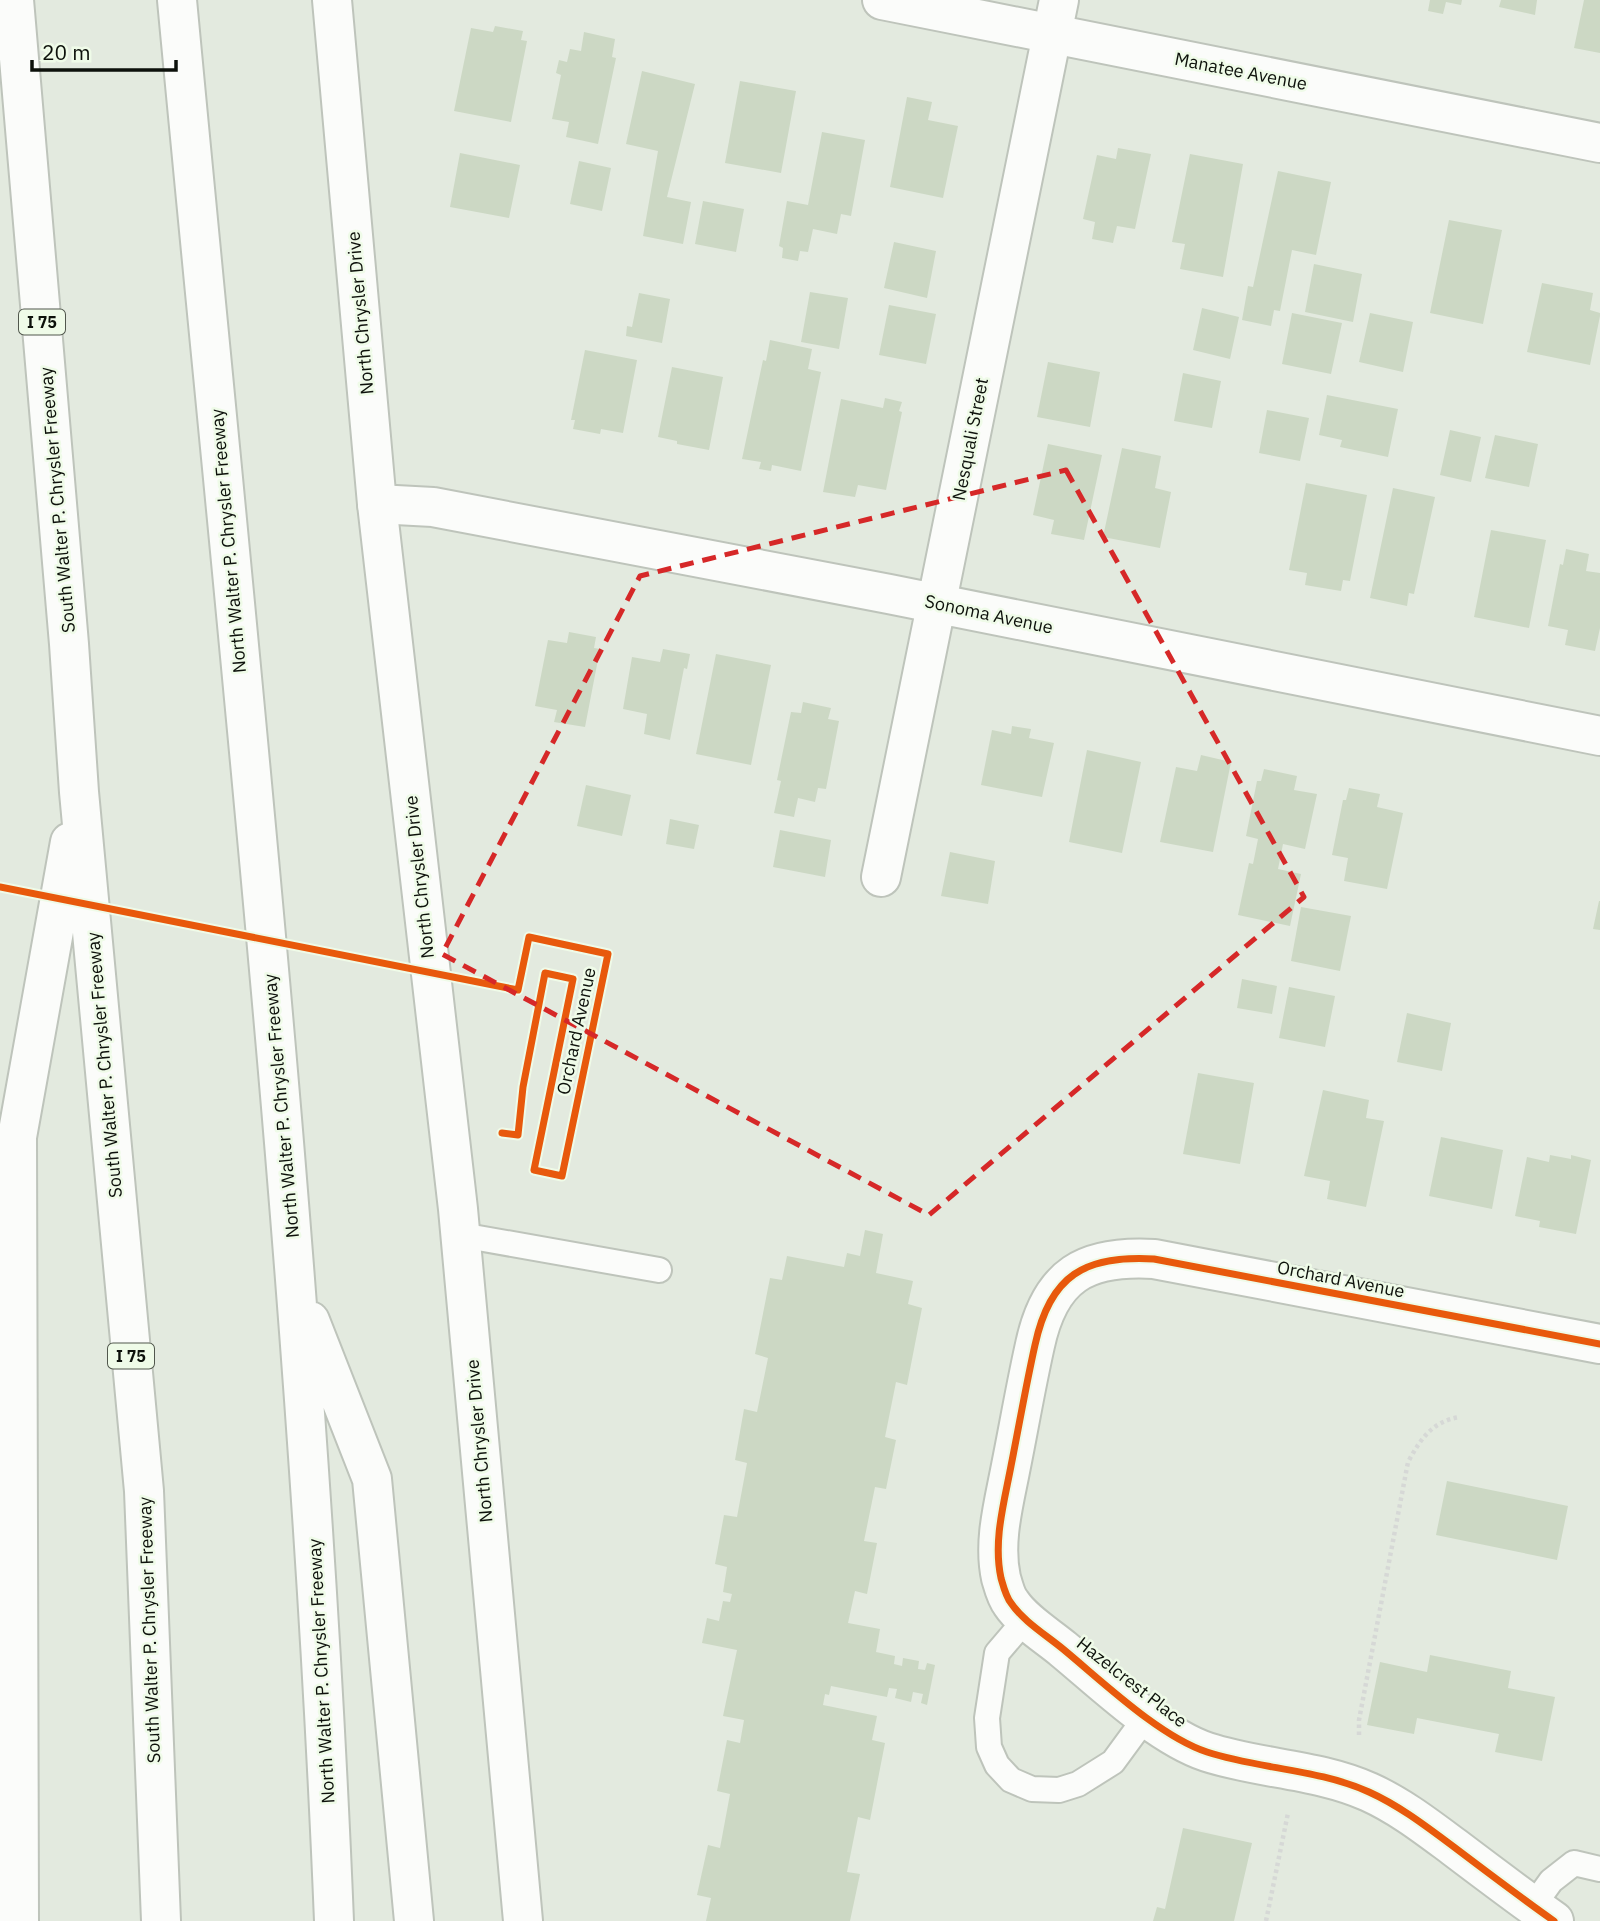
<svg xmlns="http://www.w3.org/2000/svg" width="1600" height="1921" font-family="'IBM Plex Sans',sans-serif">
<rect width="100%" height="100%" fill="#e3eadf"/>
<path fill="#ccd8c4" d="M1430 0H1462L1461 5 1446 2 1443 14 1428 11Z
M1501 0H1537L1535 15 1499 7Z
M1584 0H1600V53L1574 48Z
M495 26 523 31 521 40 527 41 511 122 454 111 471 28 493 32Z
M584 32 615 39 612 57 616 58 598 144 566 137 569 122 552 119 561 75 556 73 559 60 567 62 570 49 581 51Z
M642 71 695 84 667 197 691 202 683 244 643 236 658 151 626 144Z
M740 81 796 91 781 173 725 163Z
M907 97 932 102 928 120 958 126 943 198 890 187Z
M822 132 865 140 851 216 841 214 837 234 813 229 808 252 800 251 798 261 782 258 783 248 779 246 787 201 808 205Z
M1118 148 1151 154 1135 229 1117 226 1113 243 1092 239 1095 222 1083 219 1097 155 1116 159Z
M460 153 520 165 509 218 450 207Z
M1190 154 1243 164 1223 277 1180 269 1185 244 1172 242Z
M579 161 611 168 602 211 570 204Z
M1278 171 1331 182 1316 255 1292 250 1280 311 1274 310 1271 326 1242 320 1248 286 1253 287Z
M703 201 744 209 736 252 695 244Z
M1449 220 1502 230 1483 324 1430 313Z
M894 242 936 251 927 298 884 288Z
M1314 264 1362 274 1353 322 1305 312Z
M1542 283 1593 293 1590 310 1600 313V316L1590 365 1527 352Z
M810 292 848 298 839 349 801 342Z
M639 293 670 299 662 343 626 336 627 326 632 327Z
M889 305 936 314 926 364 879 355Z
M1202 308 1239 317 1230 359 1193 350Z
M1292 313 1342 323 1331 374 1282 364Z
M1370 313 1413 322 1403 372 1359 362Z
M770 340 812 349 808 369 821 372 801 471 772 465 771 471 759 469 761 462 742 459 763 360 766 361Z
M585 350 637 360 623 433 601 429 600 434 573 429 575 420H571Z
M1048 362 1100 372 1090 427 1037 417Z
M672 367 723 377 709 450 677 444V441L658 437Z
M1183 373 1221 381 1212 428 1174 421Z
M1327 395 1398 409 1388 457 1340 447 1342 440 1319 435Z
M885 398 902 402 899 411 902 412 886 490 858 485 855 497 823 492 841 399 883 408Z
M1267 410 1309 418 1300 461 1259 453Z
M1450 430 1481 437 1471 482 1440 475Z
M1495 435 1538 444 1529 487 1485 478Z
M1048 444 1102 455 1084 540 1051 534 1054 520 1033 515Z
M1122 448 1161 456 1155 488 1171 492 1160 548 1103 537Z
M1306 483 1367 495 1350 581 1343 580 1341 591 1305 585 1307 573 1289 570Z
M1393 488 1435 497 1414 594 1409 593 1407 606 1370 598Z
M1491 530 1546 540 1529 628 1474 617Z
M1566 549 1589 554 1586 571 1600 573V628L1595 651 1565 645 1568 630 1548 626 1560 564 1563 565Z
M569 632 596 637 594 648 600 649 585 727 554 722 557 710 535 706 548 640 567 643Z
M663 649 690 654 687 669 684 668 670 740 644 734 647 714 623 709 632 657 660 662Z
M716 654 771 665 751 765 696 754Z
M803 702 831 708 828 719 839 721 826 789 818 788 815 802 798 798 794 817 774 813 781 781 777 780 791 712 801 713Z
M1012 726 1031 729 1029 738 1054 743 1042 797 981 785 992 730 1011 734Z
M1087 750 1141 762 1122 853 1069 842Z
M1201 755 1231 762 1213 852 1160 842 1176 767 1197 771Z
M1264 769 1297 776 1294 790 1317 794 1305 849 1283 844 1278 869 1301 874 1290 926 1238 915 1249 863 1253 864 1258 839 1246 836 1257 781H1261Z
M586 785 631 795 622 836 577 826Z
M1349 788 1380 794 1377 807 1403 813 1387 889 1344 881 1348 858 1332 855 1343 800H1346Z
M670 819 699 825 694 849 666 844Z
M780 830 831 840 825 877 773 867Z
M950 852 995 861 988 904 941 896Z
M1599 901H1600V930L1593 929Z
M1301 907 1351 916 1340 971 1291 961Z
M1242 979 1277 986 1272 1014 1237 1008Z
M1289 987 1335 996 1325 1047 1279 1038Z
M1407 1013 1451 1023 1442 1071 1397 1062Z
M1198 1073 1254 1083 1240 1164 1183 1154Z
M1323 1090 1369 1100 1366 1118 1384 1121 1366 1207 1327 1199 1330 1181 1304 1176Z
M1441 1137 1503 1150 1492 1209 1429 1196Z
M1550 1155 1571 1159V1155L1591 1160 1576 1234 1539 1227 1540 1221 1515 1216 1527 1157 1549 1162Z
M865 1230 883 1234 876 1273 913 1281 908 1304 922 1308 907 1385 896 1382 885 1437 896 1440 886 1489 875 1487 864 1541 877 1543 867 1594 855 1591 848 1623 880 1629 876 1652 895 1656 894 1664 902 1666 903 1658 919 1661 918 1669 925 1670 927 1663 935 1665 927 1705 921 1703 923 1694 913 1692 911 1702 895 1698 897 1689 889 1688 887 1697 831 1686 829 1695 825 1694 823 1705 877 1716 872 1740 885 1743 870 1820 858 1817 847 1872 860 1874 850 1921H706L711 1898 697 1895 708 1845 720 1848 730 1794 717 1791 727 1740 740 1743 744 1720 723 1716 737 1650 702 1643 707 1618 719 1621 723 1601 730 1602 732 1594 723 1592 727 1567 715 1564 724 1515 737 1517 747 1463 735 1460 744 1409 757 1412 768 1358 755 1354 770 1278 782 1280 787 1256 844 1267 847 1253 860 1256Z
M1447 1481 1568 1506 1557 1560 1436 1535Z
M1430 1655 1511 1671 1508 1688 1555 1697 1542 1761 1495 1752 1499 1734 1417 1718 1414 1734 1367 1725 1380 1662 1427 1672Z
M1183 1828 1252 1843 1234 1921H1153L1157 1907 1165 1909Z"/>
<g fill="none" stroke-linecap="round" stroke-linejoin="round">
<g stroke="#bec4bb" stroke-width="28">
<path id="service" d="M461 1235 659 1270
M1026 1619 997 1653 987 1718 989 1747 997 1765 1011 1780 1032 1789 1059 1790 1078 1784 1113 1762 1146 1717
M1533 1906 1551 1881 1574 1863 1600 1869"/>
</g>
<g stroke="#bec4bb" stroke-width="42">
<path id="minor" d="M882 0 1600 143
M377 504 433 507 889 594 1600 736
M881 877 1059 0
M1554 1921C1520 1897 1487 1872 1454 1847 1427 1827 1400 1806 1369 1792 1318 1769 1259 1769 1207 1752 1159 1736 1103 1682 1063 1649 1046 1635 1023 1621 1011 1603 1006 1597 1003 1585 1001 1578 993 1541 1004 1503 1011 1466 1019 1426 1026 1385 1035 1345 1050 1275 1085 1255 1154 1259L1600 1344"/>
</g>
<g stroke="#bec4bb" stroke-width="42">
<path id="secondary" d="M332 0 377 504 458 1209 523 1921"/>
</g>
<g stroke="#bec4bb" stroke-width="42">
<path id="motorway" d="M14 0 69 644 79 792 144 1491 161 1921
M177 0C237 640 308 1279 334 1921
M310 1321 372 1479 414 1921
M19 1921 17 1137 70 842"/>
</g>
<path stroke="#d6d8d6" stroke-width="4.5" stroke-dasharray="3.5 3.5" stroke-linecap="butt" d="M1359 1735V1720L1408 1462C1421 1438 1433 1421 1460 1417
M1266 1921 1288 1813"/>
<use href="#service" stroke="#fbfcfa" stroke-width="24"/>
<use href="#minor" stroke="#fbfcfa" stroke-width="38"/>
<use href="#secondary" stroke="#fbfcfa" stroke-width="38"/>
<use href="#motorway" stroke="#fbfcfa" stroke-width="38"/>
<g stroke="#effbe8" stroke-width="11">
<path id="cycleway" d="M0 887 518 990 529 937 608 954 562 1176 534 1170 573 979 545 973 523 1087 518 1135 502 1133
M1554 1921C1520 1897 1487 1872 1454 1847 1427 1827 1400 1806 1369 1792 1318 1769 1259 1769 1207 1752 1159 1736 1103 1682 1063 1649 1046 1635 1023 1621 1011 1603 1006 1597 1003 1585 1001 1578 993 1541 1004 1503 1011 1466 1019 1426 1026 1385 1035 1345 1050 1275 1085 1255 1154 1259L1600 1344"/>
</g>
<use href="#cycleway" stroke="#e8590c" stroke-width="7"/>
</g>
<path fill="none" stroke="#d62828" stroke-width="5" stroke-dasharray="14 9" stroke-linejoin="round" d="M1066 470 1304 897 929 1215 442 954 640 576Z"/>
<g text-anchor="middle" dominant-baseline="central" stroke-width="5" stroke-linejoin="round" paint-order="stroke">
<g fill="#effbe8" stroke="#51574d" stroke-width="2">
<rect x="19" y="309.5" width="46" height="25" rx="5"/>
<rect x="108" y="1343.5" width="46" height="25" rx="5"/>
</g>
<g font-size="16" font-weight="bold" fill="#0d110b">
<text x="42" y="322">I 75</text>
<text x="131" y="1356">I 75</text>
</g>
<g font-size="18" fill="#0d110b" stroke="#effbe8">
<text transform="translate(1241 71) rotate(11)">Manatee Avenue</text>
<text transform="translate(360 313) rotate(-95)">North Chrysler Drive</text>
<text transform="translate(970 439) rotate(-79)">Nesquali Street</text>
<text transform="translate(57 500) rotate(-95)">South Walter P. Chrysler Freeway</text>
<text transform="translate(228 541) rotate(-95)">North Walter P. Chrysler Freeway</text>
<text transform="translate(989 614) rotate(12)">Sonoma Avenue</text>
<text transform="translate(419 877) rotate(-96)">North Chrysler Drive</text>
<text transform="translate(576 1031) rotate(-78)">Orchard Avenue</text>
<text transform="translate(104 1065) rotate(-95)">South Walter P. Chrysler Freeway</text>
<text transform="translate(281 1106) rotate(-95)">North Walter P. Chrysler Freeway</text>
<text transform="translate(1341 1279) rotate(11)">Orchard Avenue</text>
<text transform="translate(479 1441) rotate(-95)">North Chrysler Drive</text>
<text transform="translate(149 1630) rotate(-92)">South Walter P. Chrysler Freeway</text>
<text transform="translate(321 1671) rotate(-93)">North Walter P. Chrysler Freeway</text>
<text transform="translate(1132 1682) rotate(38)">Hazelcrest Place</text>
</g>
</g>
<path d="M32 60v10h144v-10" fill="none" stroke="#0d110b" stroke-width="3.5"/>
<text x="42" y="60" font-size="21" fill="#0d110b" stroke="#effbe8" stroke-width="5" paint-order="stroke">20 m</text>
</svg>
